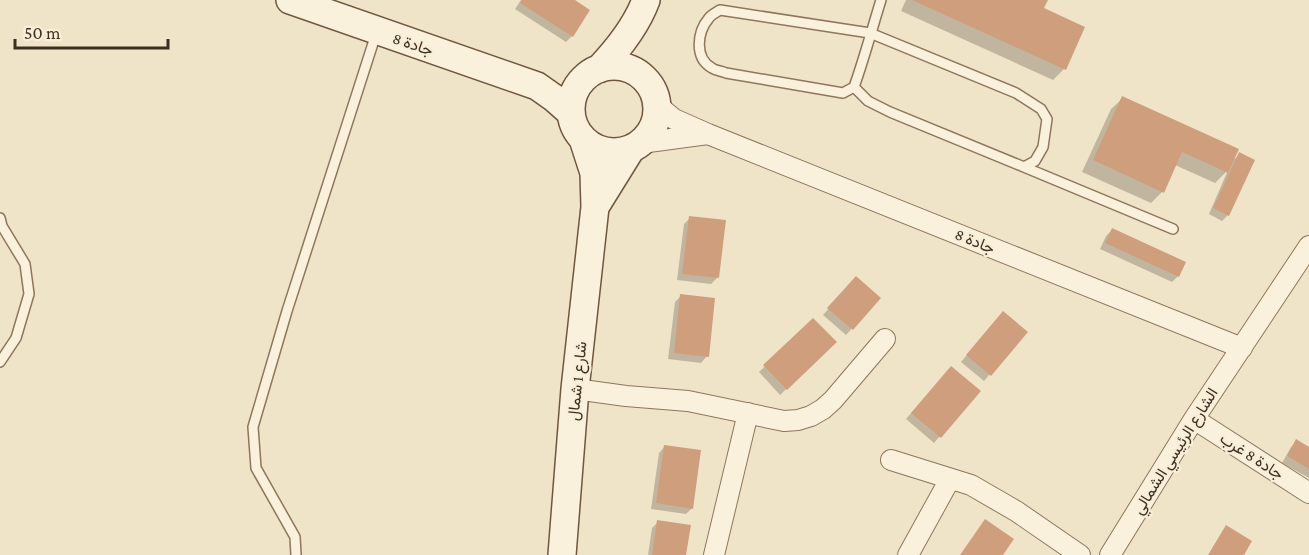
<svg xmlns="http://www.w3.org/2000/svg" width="1309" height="555" font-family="'Crimson Pro',Vazirmatn,serif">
<rect width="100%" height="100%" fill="#f0e4c8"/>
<path fill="#0003" d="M521 0H572V36L566 42 515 9Z
M906 0H1046L1042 9 1064 69 1053 80 901 11Z
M1123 98 1232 161 1240 154 1228 215 1222 221 1209 214 1228 170 1215 183 1175 165 1162 192 1151 203 1082 172 1111 109Z
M690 218 717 278 711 284 677 280 684 224Z
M1112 230 1178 276 1172 282 1100 249 1106 236Z
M850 284 879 298 846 335 823 315Z
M681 296 707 356 701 363 668 359 675 302Z
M997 319 1026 332 984 381 961 362Z
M813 320 835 342 780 395 759 372Z
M945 374 979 392 934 443 906 419Z
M1297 441 1309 449V478L1282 463 1291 447Z
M665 446 692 508 686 514 651 509 659 453Z
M658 522 685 555H648L652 528Z"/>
<path fill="#cf9f7d" d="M522 0H575L590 10 573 37 520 3Z
M912 0H1048L1044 8 1085 27 1066 70Z
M1122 96 1239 149 1228 173 1182 152 1164 193 1093 160Z
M1239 152 1255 160 1229 216 1213 208Z
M689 216 726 220 719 278 682 274Z
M1112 228 1186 262 1179 277 1105 243Z
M856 276 881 298 853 330 827 308Z
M680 294 715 298 709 357 674 353Z
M1003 311 1028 332 991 376 966 355Z
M813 318 837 342 787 390 763 365Z
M951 366 981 391 941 438 911 413Z
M1296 439 1309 447V469L1287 456Z
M664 445 701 450 693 509 656 503Z
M985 519 1014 539 1003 555H960Z
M657 520 691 525 686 555H652Z
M1226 525 1252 541 1244 555H1208Z"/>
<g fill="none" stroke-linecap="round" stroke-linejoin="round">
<g stroke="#8d765c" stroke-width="12">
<path id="lane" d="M854 87 868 101 890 112 1024 167 1035 161 1043 147 1047 119 1041 109 1016 93 870 33 720 10C717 12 711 15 709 18 697 32 694 58 712 68 716 71 722 71 726 73L843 93 854 87C864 59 872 29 881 0
M1024 167 1173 229
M0 218 2 226 25 264 29 294 16 338 0 362
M296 555 295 537 256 468 253 427 287 311 376 34"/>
</g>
<g stroke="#8d765c" stroke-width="22">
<path id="street" d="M657 105 674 119 708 134 1242 348
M641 143 708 134
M575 389 626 396 688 401 784 421 798 420 811 416 823 409 833 400 885 339
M1194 419 1309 493
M891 460 971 485 1016 511 1080 555
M714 555 748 413
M908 555 950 479
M1110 555 1194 419 1309 246"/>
</g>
<g stroke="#6f573f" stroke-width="30">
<path id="secondary" d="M290 0 537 86 554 98 571 113
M571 109a43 43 0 1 1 86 0a43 43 0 1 1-86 0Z
M599 69C618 49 636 27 646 0
M595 207 631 149
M562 555 575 389 595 207 594 173 583 139"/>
</g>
<use href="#lane" stroke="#faf1dc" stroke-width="9"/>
<use href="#street" stroke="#faf1dc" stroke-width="20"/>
<use href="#secondary" stroke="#faf1dc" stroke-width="27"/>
</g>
<g text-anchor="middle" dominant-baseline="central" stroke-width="4.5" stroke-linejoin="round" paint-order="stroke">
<g font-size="16" fill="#3d2e20" stroke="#f7eed8">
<text transform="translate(413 44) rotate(19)">جادة 8</text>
<text transform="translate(975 241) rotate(22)">جادة 8</text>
<text transform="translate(577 381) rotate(-84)">شارع 1 شمال</text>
<text transform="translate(1175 451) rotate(-58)">الشارع الرئيسي الشمالي</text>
<text transform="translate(1252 456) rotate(33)">جادة 8 غرب</text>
</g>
</g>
<path d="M15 39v9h153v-9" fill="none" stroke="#3d2e20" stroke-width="3"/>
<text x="24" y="39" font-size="18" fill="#3d2e20" stroke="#f7eed8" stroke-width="4.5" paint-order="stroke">50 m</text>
</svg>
